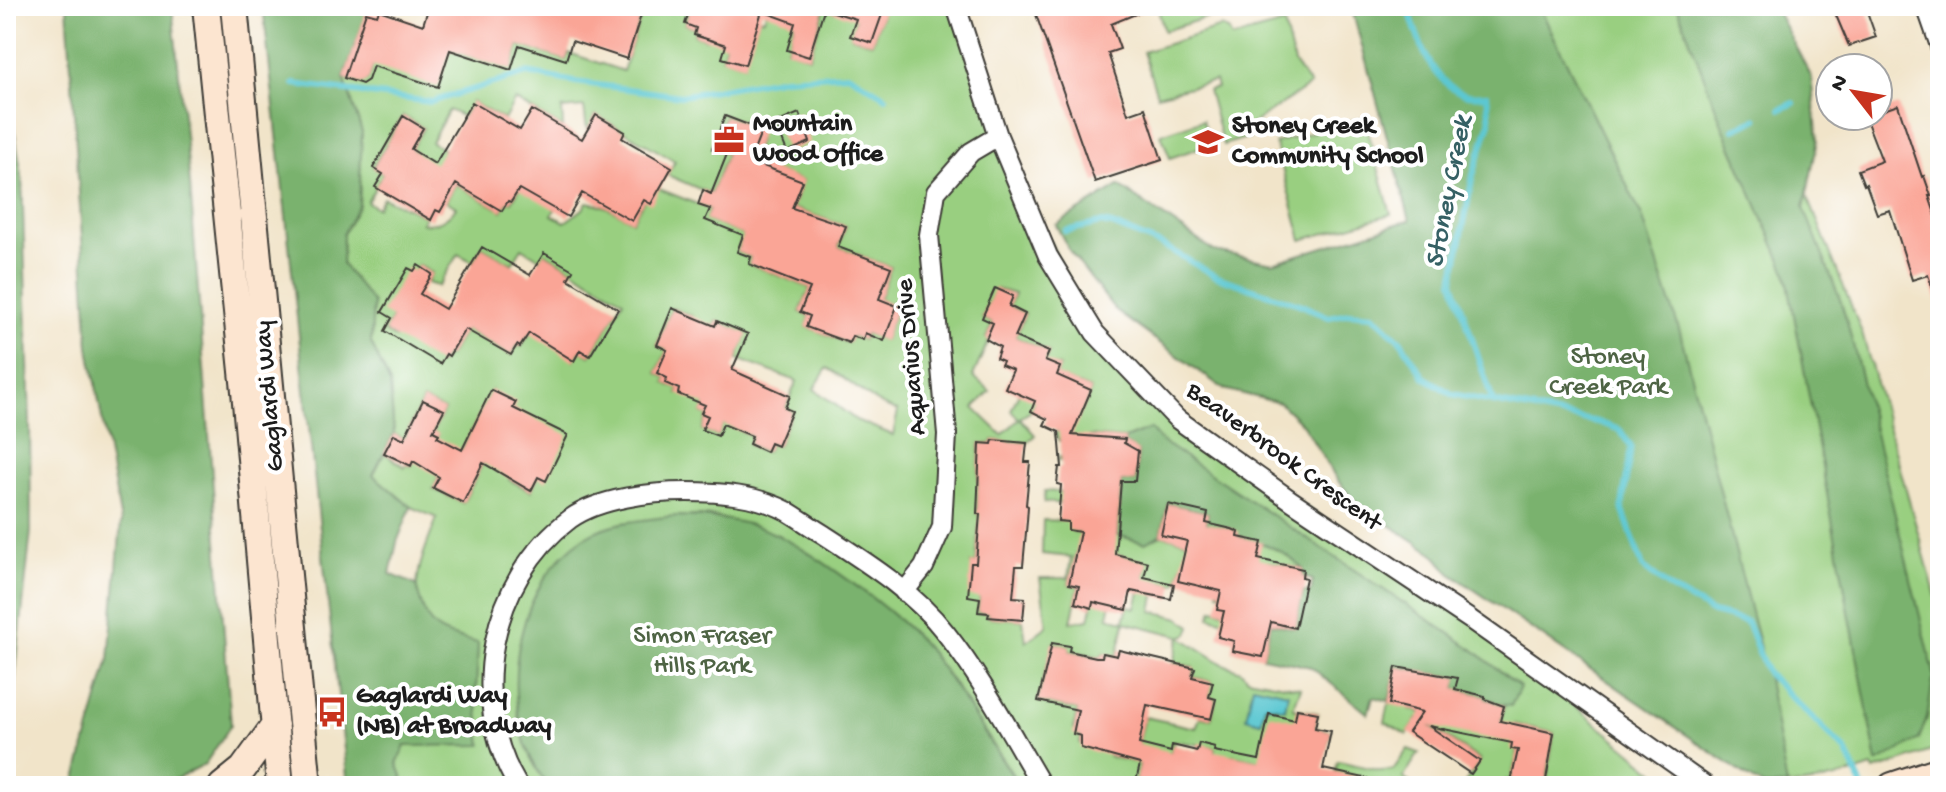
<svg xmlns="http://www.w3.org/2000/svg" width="1946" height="792" font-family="'Gochi Hand',sans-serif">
<rect width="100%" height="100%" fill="#fff"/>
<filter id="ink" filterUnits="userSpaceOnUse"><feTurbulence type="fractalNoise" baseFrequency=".0125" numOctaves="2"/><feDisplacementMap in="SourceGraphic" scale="16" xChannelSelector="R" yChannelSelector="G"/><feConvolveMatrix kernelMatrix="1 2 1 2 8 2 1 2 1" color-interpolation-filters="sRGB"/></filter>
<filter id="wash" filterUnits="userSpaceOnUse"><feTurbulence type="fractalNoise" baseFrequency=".006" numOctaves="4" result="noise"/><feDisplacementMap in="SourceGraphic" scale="32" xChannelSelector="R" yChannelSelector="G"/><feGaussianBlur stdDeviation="1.8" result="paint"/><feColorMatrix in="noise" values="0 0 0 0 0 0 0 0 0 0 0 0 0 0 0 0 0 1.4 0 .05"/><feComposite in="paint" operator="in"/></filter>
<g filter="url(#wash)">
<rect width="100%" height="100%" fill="#f1e4c9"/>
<path fill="#99cf80" stroke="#5a764e" stroke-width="2" fill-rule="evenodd" d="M634 6H691L685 24 696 28 694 35 705 39 730 32 722 57 744 64 759 18 764 19 768 6H792L795 23 787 49 809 57 825 9 835 12H858L851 36 872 43 885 6H956L998 136 1095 333 1177 419 1471 620 1672 786H1550L1546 784 1554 733 1515 724 1518 750 1511 781 1506 780 1505 786H1463L1480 760 1418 718 1407 735 1385 722 1389 703 1407 707 1411 701 1410 709 1496 739 1504 706 1519 687 1471 648 1160 441 1150 429 1125 439 1090 436 1076 505 1044 502 1045 491 1074 493 1077 462 1059 460V457L1078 455 1076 439 1059 441 1055 435 1064 415 1077 421 1091 390 1056 376 1060 367 1044 363 1049 352 1015 337 1025 314 1009 306 1014 294 996 289 982 318 993 323 986 338 989 340 973 376 990 391 974 408 1002 435 1019 419 1011 410 1022 386 1038 395 1031 411 1020 418 1035 435 1027 443 993 440 992 444 980 443 977 514 991 515 979 525 976 563H971L980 597 978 612 989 613V617L1023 620 1026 642 1047 626 1040 578H1068L1071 557 1042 554 1043 520 1068 521 1074 532 1117 535 1145 543 1161 535 1200 544 1262 542 1291 557 1303 569 1268 562 1238 624 1210 617 1213 609 1233 613 1237 596 1218 592 1222 574 1182 565 1178 581 1174 584 1158 581 1152 611 1180 618 1191 626 1188 634 1181 637 1223 664 1241 671 1247 678 1301 688 1293 708 1318 713 1315 728 1331 731 1320 773 1234 755 1213 758 1215 747 1174 741 1171 752 1139 765 1135 786H1020L952 681 924 645 779 535 713 516H674L516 686C523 730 526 747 547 786H423L404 781 397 763 405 746 478 713 475 677 478 644C465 640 447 637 436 629 399 602 425 551 437 518L411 507 373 475 384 453 405 467 406 464 411 466 416 456 439 477 433 489 463 503 483 463 514 468 509 480 531 491 538 477 523 436 492 390 462 450 432 448 438 435 433 431 444 410 423 400 404 439 394 434 390 384 371 343 373 303 342 264 343 234 359 205 362 132 344 78 362 84 368 80 375 59 441 47 511 69 519 45 566 60 569 53 623 71 642 12 633 9ZM515 100 563 128 562 109 584 107 587 130 596 115 675 161 667 175 711 194 727 154 712 148 725 116 749 125 747 132 759 138 750 162 802 181 792 208 846 226 838 247 891 267 879 299 897 306 884 340 865 333 863 340 852 336 848 343 807 327 810 316 800 312 810 288 749 264 751 257 737 252 744 235 706 220 710 209 659 189 644 200 632 221C617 212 604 204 587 202L583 209 565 222 552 215 555 209 532 167 512 202 508 201 502 211 456 184 446 201 456 207C448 219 435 226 422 223L425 216C411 208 397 205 383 197L377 208 367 202 383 174 373 167 403 116 423 128 411 149 437 169 444 150 431 142 449 110 463 117 472 102 504 120ZM482 247 512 264 522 248 540 259 545 253 623 300 590 356 580 350 574 360 542 312 521 347 517 345 511 355 465 329 449 356 446 355 440 364 399 331 395 338 385 332 418 265 432 273 427 283 438 286 458 254 473 262ZM672 308 692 316 708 340 717 321 747 334 737 359 797 381 785 408 792 411 777 446 770 443 766 452 749 445 752 436 723 423 718 436 702 430 708 416 702 413 713 385 678 394 679 389 665 383 667 378 657 373 667 350 657 345ZM827 368C852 381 871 404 898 411L893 435 856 420 814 389ZM1076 552 1120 555 1147 563 1136 608 1128 606 1124 621 1108 617 1111 602 1096 590 1089 619 1071 622 1079 586 1069 584ZM1125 622 1180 636 1174 663 1194 667 1193 677 1212 682 1209 697 1216 699 1211 719 1200 717 1196 728 1145 717 1134 762 1109 757V754L1080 743 1081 736 1073 728 1078 710 1038 701 1053 643 1069 646V651L1102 657 1103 653 1117 656Z
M1157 6H1243L1164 31Z
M1351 6H1732L1862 333 1940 611V748L1874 771 1872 767C1838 779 1789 792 1754 781L1450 573 1434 554 1358 504 1338 481 1303 425 1280 403 1224 389 1116 311 1069 250 1056 225 1119 186 1214 251 1273 263 1410 220Z
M1284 24 1294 63 1310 85 1252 124 1253 136 1223 145 1208 90 1217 88 1215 81 1157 95 1143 52 1221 27 1228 30 1232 38Z
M1364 117 1391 214 1302 240 1275 143Z
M1203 120 1210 144 1170 158 1161 134Z
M1408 749 1419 753 1403 778 1415 786H1398L1335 772 1338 761 1383 771 1393 770Z"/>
<path fill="#7ab26e" stroke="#4b6745" stroke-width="2" d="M67 6H172L190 184 231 725 205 764 163 786H74L109 659 121 522 89 348Z
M263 6H369L344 78 362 132 359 205 343 234 342 264 373 303 371 343 390 384 394 434 373 475 411 507 397 542 390 574 416 585C428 631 433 631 478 643L476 695 482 745 405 746 397 763 404 781 402 786H348Z
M1351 6H1539L1642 216 1680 332 1768 679 1787 786H1764L1754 781 1450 573 1434 554 1358 504 1338 481 1303 425 1280 403 1224 389 1116 311 1069 250 1056 225 1119 186 1214 251 1273 263 1410 220Z
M1677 6H1774L1811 76 1818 140 1804 208 1841 302 1852 340 1935 677 1933 680 1927 718 1919 739 1877 763 1786 272 1725 132Z
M6 82 22 175 30 423 31 531 6 763V463L10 359 6 355Z
M1150 429 1161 441 1471 648 1520 687 1511 706 1495 704V701L1485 699V696L1455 689 1457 678 1397 667 1389 701 1373 697 1368 714 1311 667 1263 657 1271 623 1295 628 1303 591 1311 592 1313 580 1302 577 1303 569C1293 560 1284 552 1271 547 1257 540 1240 542 1231 529L1206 525 1208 513 1168 504 1161 535 1145 543 1117 535 1121 481H1135L1138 452 1124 443 1125 439Z
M674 516C703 516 730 518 758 527 801 541 898 613 927 648 962 692 987 741 1020 786H547C541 776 534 765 529 754 500 683 518 581 585 537 611 521 644 520 674 516Z"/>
<path fill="#5bc7d1" stroke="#3c7276" stroke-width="2" d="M1253 685 1288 693 1285 709 1265 705 1261 722 1246 718Z"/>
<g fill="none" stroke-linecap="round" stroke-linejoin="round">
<path stroke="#5bc7d1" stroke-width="6" d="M1408 6C1417 38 1431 85 1468 95 1473 96 1482 95 1487 95L1490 122 1473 175 1453 281 1493 402 1598 422 1620 430 1631 447 1622 508 1643 567 1671 589 1713 613 1747 622 1767 673 1846 751 1862 786
M294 84 431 102 527 73 575 82 681 96 784 78 848 74 886 97
M1781 109 1794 103
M1734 129 1757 119
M1065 231 1101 223 1112 225 1162 245 1217 277 1299 304 1329 317 1349 313 1373 315 1401 341 1424 377 1452 394 1493 402"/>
</g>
<g id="blocks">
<path fill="#faa596" d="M429 6H634L633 9 642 12 627 59 572 41 566 60 519 45 511 70 450 50 438 87 373 66 368 80 362 84 344 78 366 12 377 15 379 10 423 25Z
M691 6H825L809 57 787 50 795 23 762 11 745 65 722 58 726 45 694 35 696 28 685 24Z
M827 6H885L872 43 850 36 856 19 827 10Z
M1033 6H1155L1111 24 1120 49 1108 53 1128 114 1145 108 1162 160 1095 182Z
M1832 6H1865L1876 37 1849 46Z
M472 102 520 130 532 110 582 139 596 115 625 132 622 138 672 167 651 204 644 200 632 221 582 193 568 217 519 189 511 202 508 201 502 211 456 184 440 212 436 210 431 220 375 187 383 174 373 168 403 116 423 128 411 149 435 164Z
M1898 105 1922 177 1924 176 1931 196H1929L1940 228V303H1938L1928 275 1912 280 1890 210 1877 214 1866 184 1864 185 1858 170 1882 161 1865 117 1878 116V112Z
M799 113 810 142 787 152 776 123Z
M725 116 762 130 750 161 803 181 792 208 846 226 838 247 891 267 879 299 897 306 884 341 865 333 863 340 852 336 849 343 806 327 810 316 800 312 810 288 749 264 751 257 737 252 743 235 705 220 710 209 698 205 703 190 711 194 727 154 712 149Z
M482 247 530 275 544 253 573 270 568 279 618 309 590 356 580 350 574 361 529 333 520 347 517 345 511 355 465 329 449 356 446 354 440 364 385 331 392 318 382 312 408 268 414 271 418 265 432 274 420 294 445 309Z
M995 288 1013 296 1009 306 1025 314 1015 337 1049 352 1045 361 1060 367 1057 375 1091 390 1072 435 1125 439 1124 443 1138 451 1135 481H1121L1115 554 1148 562 1144 577 1174 584 1171 599 1131 591 1127 610 1093 602 1092 608 1075 603 1079 586 1069 584 1080 532 1068 530V522L1058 521 1061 485 1057 484 1059 467H1062L1059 432 1044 425 1047 419 1031 411 1035 401 1005 388 1013 370 1001 365 1003 361 996 358 1000 347 986 339 993 323 982 318Z
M672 308 715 326 717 321 748 334 732 370 790 396 785 408 792 411 777 446 770 443 766 452 749 444 752 436 723 424 718 436 702 430 708 416 701 413 705 405 678 394 679 389 665 383 667 378 657 373 667 350 657 345Z
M491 390 516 402 513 408 568 435 546 481 538 477 531 491 483 463 463 503 433 488 439 477 413 461 411 466 384 453 394 434 404 439 423 400 444 410 433 431 439 434 437 437 462 450Z
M993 440 1027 443 1025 462H1030L1026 505 1028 506 1027 521 1023 566H1016L1013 597 1025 598 1023 620 988 617 989 613 978 612 980 598 968 596 971 563H976L980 514H977L980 443 992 444Z
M1168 504 1208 513 1206 523 1232 529 1239 532 1238 537 1262 542 1258 559 1303 569 1302 577 1306 578 1295 628 1271 622 1263 657 1232 651 1234 641 1218 637 1224 611 1217 610 1221 591 1178 581 1187 541 1161 535Z
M1052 643 1070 646 1069 651 1096 657H1102L1103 653 1117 656 1119 650 1195 668 1192 677 1213 682 1209 697 1216 699 1211 719 1147 705 1139 744 1171 752 1172 745 1197 751 1199 743 1215 747 1214 751 1259 760 1269 714 1295 720 1297 709 1318 713 1315 728 1331 731 1323 769 1369 779 1368 786H1246L1227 782 1226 786H1202L1182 782 1181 786H1135L1140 764 1081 748V736L1073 734 1078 710 1038 701Z
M1396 667 1458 678 1455 689 1485 696V699L1504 706 1500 721 1554 733 1545 786H1510L1518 750 1511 749 1512 743 1429 726 1480 761 1471 774 1408 732 1422 712 1389 704Z"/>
</g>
</g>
<g filter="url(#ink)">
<use href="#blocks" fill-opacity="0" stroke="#3c3a36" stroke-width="2"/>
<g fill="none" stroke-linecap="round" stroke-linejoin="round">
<g stroke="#3c3a36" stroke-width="22">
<path id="street" d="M956 6 998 136 1048 256 1095 333 1177 419 1292 501 1471 620 1706 786
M1926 6 1940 46
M904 592 924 567 942 527 947 434 929 235 936 192 971 152 998 136
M518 786C466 701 490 578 570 519 599 498 652 492 687 492 721 492 756 495 787 511 799 518 811 527 823 534 866 562 914 592 945 632 983 680 1011 734 1042 786"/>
</g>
<g stroke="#3c3a36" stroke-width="30">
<path id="secondary" d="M206 6 245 391 280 786
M234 6 308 786
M222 786 243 769 275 725
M1892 786 1940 770"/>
</g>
<use href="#street" stroke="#fff" stroke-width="18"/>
<use href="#secondary" stroke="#fce5d0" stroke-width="26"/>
</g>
</g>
<defs>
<g id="office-bare" transform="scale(2.4)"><path d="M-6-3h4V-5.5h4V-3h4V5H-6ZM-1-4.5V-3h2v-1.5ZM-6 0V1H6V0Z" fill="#c8321e" stroke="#fff" stroke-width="2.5" paint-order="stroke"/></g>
<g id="school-bare" transform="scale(2.4)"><path d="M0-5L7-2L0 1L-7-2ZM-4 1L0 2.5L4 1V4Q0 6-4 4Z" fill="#c8321e" stroke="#fff" stroke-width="2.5" paint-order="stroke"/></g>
<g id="bus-bare" transform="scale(2.4)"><path d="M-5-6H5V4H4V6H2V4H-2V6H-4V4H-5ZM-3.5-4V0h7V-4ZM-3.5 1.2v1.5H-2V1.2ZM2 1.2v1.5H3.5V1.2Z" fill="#c8321e" stroke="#fff" stroke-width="2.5" paint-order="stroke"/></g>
</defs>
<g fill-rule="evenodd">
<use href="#office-bare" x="729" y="140"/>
<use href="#school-bare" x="1208" y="142"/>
<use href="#bus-bare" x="332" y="712"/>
</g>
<g text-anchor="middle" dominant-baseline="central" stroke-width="8" stroke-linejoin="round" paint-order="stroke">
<g font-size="26" font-weight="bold" fill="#1c1c1c" stroke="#fff" text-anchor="start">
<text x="753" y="125">Mountain<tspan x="753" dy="30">Wood Office</tspan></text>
<text x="1232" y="127">Stoney Creek<tspan x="1232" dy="30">Community School</tspan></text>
<text x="356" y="697">Gaglardi Way<tspan x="356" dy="30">(NB) at Broadway</tspan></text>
</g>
<g font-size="26" fill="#1c1c1c" stroke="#fff">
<text transform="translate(913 357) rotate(-95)">Aquarius Drive</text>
<text transform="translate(271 396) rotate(-95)">Gaglardi Way</text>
<text transform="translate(1283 458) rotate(36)">Beaverbrook Crescent</text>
</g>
<g font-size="26" fill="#4e6444" stroke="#fff">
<text x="1608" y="358">Stoney<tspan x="1608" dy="30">Creek Park</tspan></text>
<text x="702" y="637">Simon Fraser<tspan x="702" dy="30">Hills Park</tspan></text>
</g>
<g font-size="28" font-style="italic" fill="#356064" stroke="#fff">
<text transform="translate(1450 192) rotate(-79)">Stoney Creek</text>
</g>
</g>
<rect width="1946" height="792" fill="none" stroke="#fff" stroke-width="32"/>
<g transform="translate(1854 92) rotate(301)"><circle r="38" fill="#ffffff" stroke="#a4a4a4" stroke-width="2"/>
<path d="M0-6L14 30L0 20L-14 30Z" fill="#c8321e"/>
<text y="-12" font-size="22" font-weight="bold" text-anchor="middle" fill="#1c1c1c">N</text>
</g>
</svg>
